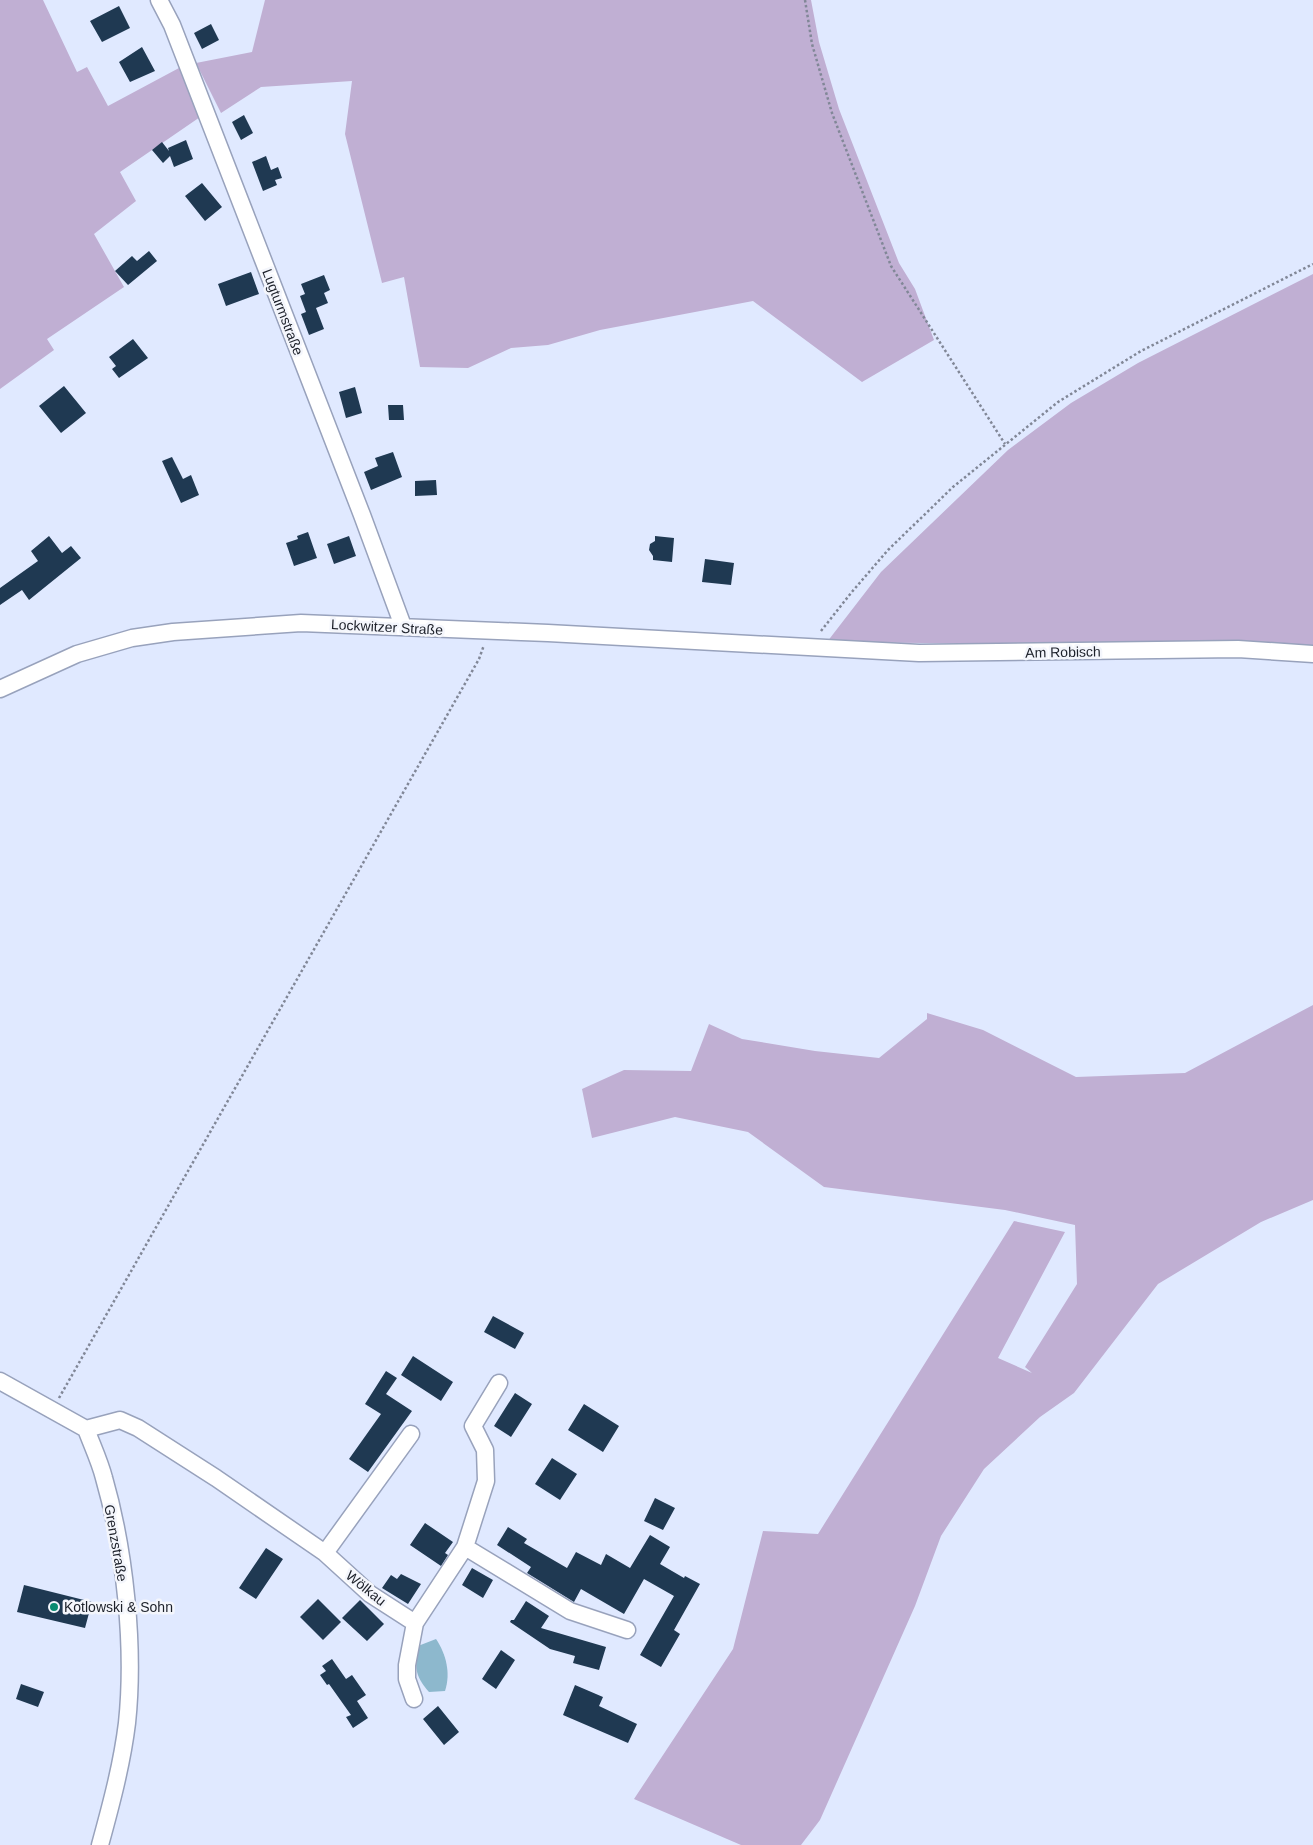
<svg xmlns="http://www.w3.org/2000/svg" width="1313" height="1845" font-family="Helvetica,sans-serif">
<rect width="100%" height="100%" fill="#e0e9ff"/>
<path fill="#c0afd3" d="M0 0H43L77 72 87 67 108 106 179 68 203 115 120 172 136 201 94 234 124 287 47 339 54 350 0 389Z
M265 0H811L819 42 839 109 899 263 915 289 934 340 862 382 753 301 600 330 548 345 511 348 468 368 420 367 404 277 382 283 345 134 352 81 261 87 221 113 196 63 252 52Z
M1313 274V650L1197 646 827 642 881 572 1008 450 1071 403 1138 363Z
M1313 1005V1200L1261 1222 1158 1284 1074 1393 1040 1417 984 1469 941 1536 915 1606 820 1820 801 1845H741L634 1799 733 1649 763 1531 818 1534 1014 1221 1065 1232 998 1358 1032 1373 1025 1367 1077 1284 1075 1225 1005 1210 824 1187 748 1132 675 1117 592 1138 582 1089 624 1070 691 1071 709 1024 742 1039 815 1051 879 1058 927 1019V1013L983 1030 1076 1077 1185 1073Z"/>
<path fill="#8db8cd" d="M436 1639C446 1654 451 1673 445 1691L429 1692C414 1675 415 1667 418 1646Z"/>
<path fill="#1f3952" d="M119 6 130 28 102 42 90 21Z
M211 24 219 40 202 49 194 33Z
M142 47 155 71 130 82 119 62Z
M244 115 253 133 241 140 232 122Z
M186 140 193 159 174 167 170 156 163 163 152 150 162 142 169 151 168 148Z
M266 156 271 170 278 167 282 178 275 180 277 185 263 191 252 162Z
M202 183 222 207 205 221 185 196Z
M149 251 157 261 128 285 115 271 132 256 137 261Z
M251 272 259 294 226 306 218 284Z
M324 275 330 290 324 293 328 303 316 308 324 329 309 335 301 314 306 312 300 296 305 294 301 284Z
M133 339 148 358 119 378 112 369 116 366 109 357Z
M64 386 86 413 61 433 39 406Z
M355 387 362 413 346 418 339 392Z
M388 405H403L404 420H389Z
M393 452 402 477 371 490 364 472 378 466 375 458Z
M172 457 183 479 191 475 199 495 181 503 162 461Z
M436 480 437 495 415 496V481Z
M308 532 317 558 294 566 286 543 298 539 297 536Z
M49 536 62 553 71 546 81 558 29 600 22 590 0 605V588L38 561 31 551Z
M349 536 356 556 334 564 327 544Z
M655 536 674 538 672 562 653 560V556L649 550 650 544 655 541Z
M705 559 734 563 731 585 702 582Z
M493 1316 524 1333 515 1349 484 1332Z
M413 1356 453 1382 441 1401 401 1375Z
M386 1371 397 1378 386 1394 412 1411 368 1472 349 1459 381 1414 365 1404Z
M515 1393 532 1404 511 1437 494 1426Z
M584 1404 619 1426 603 1452 568 1430Z
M552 1458 577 1474 560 1500 535 1484Z
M655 1498 675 1508 663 1530 644 1521Z
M425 1523 453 1542 445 1553 448 1555 441 1566 410 1545Z
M508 1527 527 1539 524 1543 567 1568 576 1552 601 1565 606 1554 630 1568 650 1535 670 1547 660 1564 684 1578 685 1576 700 1584 674 1630 680 1634 661 1667 640 1655 674 1596 644 1579 624 1614 581 1589 574 1602 527 1573 531 1567 497 1545Z
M266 1548 283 1559 256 1599 239 1588Z
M472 1568 493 1580 483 1598 462 1585Z
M401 1574 421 1584 408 1604 382 1588 391 1575 397 1579Z
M24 1585 92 1602 85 1628 17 1612Z
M318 1599 341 1622 323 1640 300 1617Z
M360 1600 384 1624 367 1641 342 1618Z
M526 1601 549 1616 541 1628 606 1647 599 1670 573 1663 575 1656 550 1649 510 1622 511 1620H514Z
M501 1650 515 1660 496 1689 482 1679Z
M332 1659 346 1679 352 1675 366 1695 357 1701 368 1718 353 1728 346 1717 351 1715 329 1684 327 1685 320 1675 326 1671 322 1666Z
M21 1684 44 1692 38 1707 16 1699Z
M575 1685 603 1697 599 1706 637 1724 628 1743 563 1715Z
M438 1706 459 1732 444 1745 423 1719Z"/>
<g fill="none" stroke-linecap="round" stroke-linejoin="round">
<g stroke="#98a2bc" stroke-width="19">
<path id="minor" d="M159 0 172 25 362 515 403 626
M0 689 77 654 132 638 173 632 301 623 548 633 919 653 1238 649 1313 654
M0 1381 86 1429C92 1445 100 1462 104 1478 125 1551 135 1647 127 1723 122 1764 111 1805 100 1845
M86 1429 120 1420 138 1428 216 1478 325 1553 370 1594 415 1623 465 1547 570 1611 627 1630
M465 1547 486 1481 485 1450 473 1426 499 1383
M325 1553 411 1434
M414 1699 407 1679V1665L415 1623"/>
</g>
<path stroke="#818797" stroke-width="2.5" stroke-dasharray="2.5 2.5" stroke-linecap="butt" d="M805 0 812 44 832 113 891 266 1005 444
M821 631 851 593 888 550 953 487 1058 402 1141 351 1313 264
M59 1398 479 659 484 645"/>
<use href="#minor" stroke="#fff" stroke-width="16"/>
</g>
<circle fill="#098b70" stroke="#f4f6fc" stroke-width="2" cx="54" cy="1607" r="5"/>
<g text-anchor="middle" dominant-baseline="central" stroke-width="5" stroke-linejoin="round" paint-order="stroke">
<g font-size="14" fill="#1c2029" stroke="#f4f6fc">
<text transform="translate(283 312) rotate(69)">Lugturmstraße</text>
<text transform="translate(387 627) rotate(3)">Lockwitzer Straße</text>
<text transform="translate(1063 652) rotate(-1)">Am Robisch</text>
<text transform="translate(116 1543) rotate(80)">Grenzstraße</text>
<text transform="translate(366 1588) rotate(39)">Wölkau</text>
</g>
<g font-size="14" fill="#1c2029" stroke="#f4f6fc" text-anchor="start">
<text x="64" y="1607">Kotlowski &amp; Sohn</text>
</g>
</g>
</svg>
